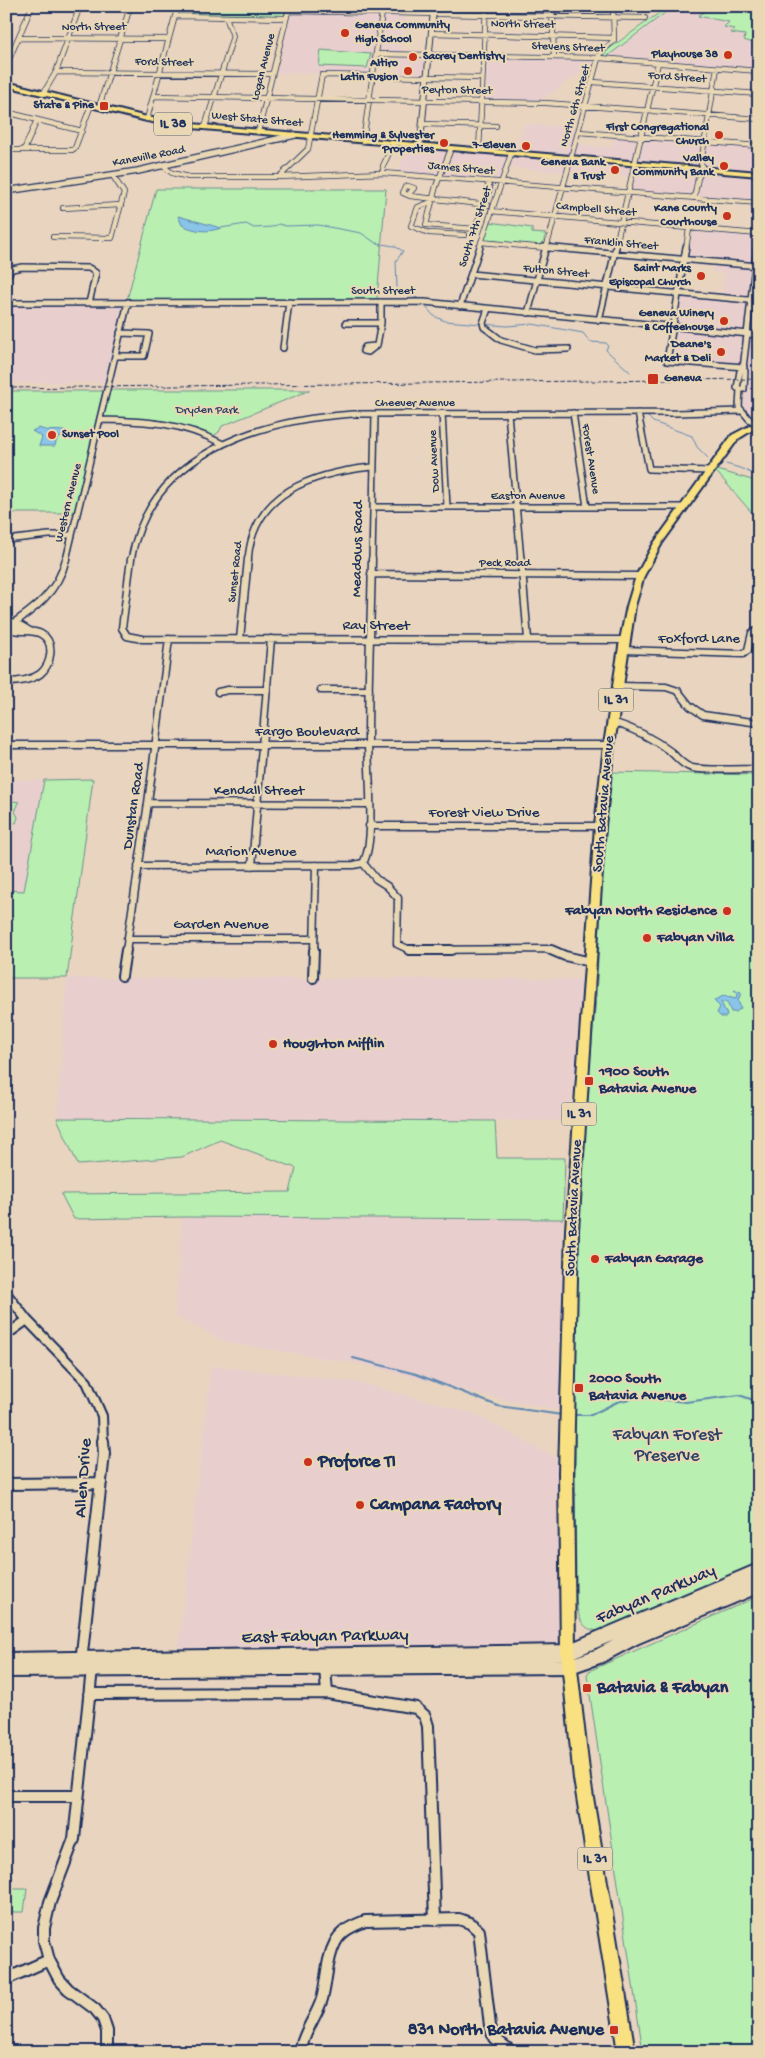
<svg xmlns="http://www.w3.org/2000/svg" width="765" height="2058" font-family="'Gochi Hand',sans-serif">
<rect width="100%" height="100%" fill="#e9d4c0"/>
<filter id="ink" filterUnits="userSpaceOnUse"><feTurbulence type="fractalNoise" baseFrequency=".02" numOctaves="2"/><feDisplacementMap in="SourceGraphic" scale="10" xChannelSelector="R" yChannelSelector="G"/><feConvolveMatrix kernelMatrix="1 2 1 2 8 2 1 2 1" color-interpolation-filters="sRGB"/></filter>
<g filter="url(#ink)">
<path fill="#e8cfcd" d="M674 6H710L698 15 730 22 735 29 731 32 745 35 744 40 759 45V70L605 58Z
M291 13 406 14 401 52H374L369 75 277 73Z
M400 55H428L425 77 398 76Z
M485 57 599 59 539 102 482 101Z
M525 124 578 128 573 144 611 147 614 135 759 146V172L515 151Z
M409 145 449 149 439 177 397 174Z
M452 150 508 155 499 180 442 176Z
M513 155 569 160 565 172 509 168Z
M574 160 632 165 629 177 570 172Z
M636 165 696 170 693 198 630 193Z
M701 171 759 175V202L696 197Z
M691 229 756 235 752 265 687 259Z
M714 263 752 267 749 298 721 296 724 273 712 272Z
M681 294 748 301 744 332 676 325Z
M6 304H126L106 382 6 383Z
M674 327 759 335V417L749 413 743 405 748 367 668 361Z
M6 780H44L9 978H6Z
M67 978 586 979 569 1121 57 1118Z
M182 1217 563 1219 562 1411 486 1396 361 1364 228 1343 175 1316Z
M211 1366 357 1382 473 1413 562 1461 564 1648 178 1652Z"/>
<path fill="#b9efb1" stroke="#6a8f88" d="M181 6H287L284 16 179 15Z
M669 6H674L605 58 602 56 603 53Z
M710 6H759V45L744 40 745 35 731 33 734 29 724 27 729 22 698 16Z
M321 50 371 54 367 68 319 66Z
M156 189H386L377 299 127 300Z
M490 222 532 228V233L546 234 542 246 484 240Z
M108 390H310L222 426 219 432 212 437C177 419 140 420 102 419Z
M6 391H103L74 513H6Z
M714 469 759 482V521Z
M608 772 759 775V1564L605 1630C582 1634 578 1618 576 1600L574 1286 583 1137 596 998Z
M93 779 67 978H6V890L24 891 44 780Z
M6 800 19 802 15 812 18 817 16 823 6 822Z
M57 1118 495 1121 497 1158H565L563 1219 182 1217 74 1219 61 1194 290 1192 296 1168 220 1140 182 1157 78 1165Z
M759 1596V2052H643L587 1675 589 1671Z
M6 1889H27L24 1912H6Z"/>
<path fill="#8ac4e9" stroke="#5e88b1" d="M178 216 221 228C207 233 194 231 182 225Z
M39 428C49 433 59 428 69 433L57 439 55 446H39L42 437 32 431Z
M734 990 741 993 738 1001 741 1008 736 1012H731L727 1002H721L727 1015 726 1017H721L717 1013 720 1007 714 1001 723 996 736 999 737 994Z"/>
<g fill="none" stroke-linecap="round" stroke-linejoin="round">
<path stroke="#5e88b1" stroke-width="1" d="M221 228 246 224 254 228 272 227 279 224 286 226 318 225 361 233 376 243 394 246 403 251 396 261 397 289 422 300
M424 305 434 316 445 321 507 326 532 324 583 333 590 342 606 343 608 345 606 350 630 372
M646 415 653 422 692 436 697 447 708 458
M726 464 743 469 759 477"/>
<path stroke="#5e88b1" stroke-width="2" d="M353 1358 416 1374 498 1406 562 1415
M572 1415H591L617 1402 637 1397 686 1402 739 1395 759 1402"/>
<g stroke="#1b2f5e" stroke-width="6">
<path id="minor-far4" d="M87 6 177 9 147 119
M552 6 554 57
M288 11 645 18
M176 16 286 18
M431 33 614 38
M19 38 169 39
M376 54 600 58 759 71
M6 66 32 6
M56 72 272 74
M593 82 759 94
M43 94 56 72 80 6
M153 96 546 103 759 119
M99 107 130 7
M6 112 82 131
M422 124 496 126
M205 127 233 36 226 17
M258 132 289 8
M579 132 759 146
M363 141 383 6
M451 149 436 186 426 225 475 229 490 188 486 181
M6 150H72L75 148 91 105
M24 150 37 120
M479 151 486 6
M163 166 172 173 189 177H279L383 173 759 203
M383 173V166L393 144
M279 177 308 149 322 75 482 78
M408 186 414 188 409 194 410 196 403 193 405 187Z
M410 196 488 205
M694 198 698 178 703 169 701 163 717 68
M431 202 418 207 411 226 429 233 465 235
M63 208 121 205
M491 211 759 234
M53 237 112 238 124 193 113 176
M481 242 557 249
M479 249 511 154
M546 249 599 55 614 40 613 6
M615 249 658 63
M686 249 689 229
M757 249 759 230"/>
</g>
<g stroke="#1b2f5e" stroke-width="8">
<path id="minor-far3" d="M543 247 759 266
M686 247 667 361 744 367
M471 274 759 301
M6 277 12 269 22 267 89 268 96 273 89 303
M6 303 424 302 759 335
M460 306 480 247
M488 309 483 323 484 327 501 340 535 350 568 349
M528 313 546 247
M599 320 616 247
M346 323H381
M375 346 365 347 363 351 368 352 377 345 381 323V302
M283 348 289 302
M115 356H144L149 334 120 333
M743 369 757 247
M743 369 740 371 737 388 740 389 739 407 749 419 757 424
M740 389H744L745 371 743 369
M442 413 447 507
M508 413 521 560
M573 413 587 507
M638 413 649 469 709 471
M100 420C146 421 181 422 223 444
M373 507H683
M6 540 49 535H72
M66 560 128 302
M131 560C150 453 258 420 353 414L676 413 741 411
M248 560C253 492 313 473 372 467
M372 560 375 414"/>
</g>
<g stroke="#1b2f5e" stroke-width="9">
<path id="minor-far2" d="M131 559 122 628 127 636 142 639 625 640
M521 559 528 639
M371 574 640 576
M6 628C34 610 58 592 66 559
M240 639 248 559
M623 650 743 654 748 650 752 633 759 630
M6 682C17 682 30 681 40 674 51 665 56 642 41 634 33 630 23 632 14 630L13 626 20 625 30 631
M618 686 666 687 678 691 690 706 703 715 759 723
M321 690H369
M218 692 228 690H267
M612 722C633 728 654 739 671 752 678 758 682 765 692 768 708 771 742 769 759 769
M6 745H609
M148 803 370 804
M369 826H600
M363 863C376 842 368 770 368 742 368 681 371 620 372 559
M363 863 376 879 387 886 398 898 397 944 410 950 549 949 553 951
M138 866 354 865 363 863
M252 866 271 639
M127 939H314
M126 951 148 803 169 639
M314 951 316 865"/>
</g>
<g stroke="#1b2f5e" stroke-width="12">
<path id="minor-far1" d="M409 950H451
M551 950 565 956 591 962
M122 976 126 950
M313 978 314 950
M6 1293 27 1320 87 1382 102 1416 103 1442
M6 1335 27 1320"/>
</g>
<g stroke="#1b2f5e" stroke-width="14">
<path id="minor" d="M6 1484 101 1483
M81 1662 104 1454 103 1441
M92 1669 74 1839 50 1902 44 1928V1941L49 1960 59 1979 68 1989 95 2009 103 2019 107 2031V2052
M327 1693 416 1708 425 1716 428 1726 435 1920
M89 1694 327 1693 325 1668
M6 1796H78
M6 1979 49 1960
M300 2052C303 2032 316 2018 322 1999 327 1981 326 1960 335 1943 341 1930 353 1926 365 1921L459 1919 470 1923 479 1931 490 2026 494 2038 512 2052"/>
</g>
<g stroke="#1b2f5e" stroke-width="7">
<path id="tertiary" d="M420 146 434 6"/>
</g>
<g stroke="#1b2f5e" stroke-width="8">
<path id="secondary-far1" d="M6 191 138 171 295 135"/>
</g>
<g stroke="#1b2f5e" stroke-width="18">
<path id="secondary" d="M6 1660 568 1652 759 1571
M6 1670 570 1666 599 1656 635 1637 759 1585"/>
</g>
<g stroke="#1b2f5e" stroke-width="4">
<path id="primary" d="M6 82 147 117 180 123 759 172V176L180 127 147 121 6 86Z
M759 421V426L738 439 662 543 644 576 635 606 630 640 614 745 605 826 578 1230 573 1472 575 1652 590 1779 635 2052H618L574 1779 561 1652 559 1472 566 1230 595 826 604 745 620 640 627 606 636 576 654 543 732 435Z"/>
</g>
<use href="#minor-far4" stroke="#ead8b5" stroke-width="4.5"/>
<use href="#minor-far3" stroke="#ead8b5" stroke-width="5"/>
<use href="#minor-far2" stroke="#ead8b5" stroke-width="6"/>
<use href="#minor-far1" stroke="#ead8b5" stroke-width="8"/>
<use href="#minor" stroke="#ead8b5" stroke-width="10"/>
<use href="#tertiary" stroke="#ead8b5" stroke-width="5"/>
<use href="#secondary-far1" stroke="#ead8b5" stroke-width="5.5"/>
<use href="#secondary" stroke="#ead8b5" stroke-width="14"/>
<use href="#primary" fill="#f9e181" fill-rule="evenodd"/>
<path stroke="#1b2f5e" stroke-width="1" stroke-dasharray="4.5 2" stroke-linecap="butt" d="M6 388 759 379"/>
</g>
</g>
<g fill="#c8321e" stroke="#ead8b5" stroke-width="2">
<circle cx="345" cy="33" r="5"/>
<circle cx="728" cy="55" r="5"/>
<circle cx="413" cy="57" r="5"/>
<circle cx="408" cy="71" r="5"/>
<rect x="99" y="101" width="10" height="10" rx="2.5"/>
<circle cx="719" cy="135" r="5"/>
<circle cx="444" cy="143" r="5"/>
<circle cx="526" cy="146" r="5"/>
<circle cx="724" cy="166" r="5"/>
<circle cx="615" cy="170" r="5"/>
<circle cx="727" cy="216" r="5"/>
<circle cx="701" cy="276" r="5"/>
<circle cx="724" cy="321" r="5"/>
<circle cx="721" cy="352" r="5"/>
<rect x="647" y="373" width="12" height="12" rx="2.5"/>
<circle cx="52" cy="435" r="5"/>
<circle cx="727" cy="911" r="5"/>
<circle cx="647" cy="938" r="5"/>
<circle cx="273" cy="1044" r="5"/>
<rect x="584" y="1076" width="10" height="10" rx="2.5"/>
<circle cx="595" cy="1259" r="5"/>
<rect x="574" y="1383" width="10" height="10" rx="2.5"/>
<circle cx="308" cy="1462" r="5"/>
<circle cx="360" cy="1505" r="5"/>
<rect x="582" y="1683" width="10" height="10" rx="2.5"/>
<rect x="609" y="2025" width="10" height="10" rx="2.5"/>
</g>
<g text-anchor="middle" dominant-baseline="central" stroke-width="4" stroke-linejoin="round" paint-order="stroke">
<g font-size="12" fill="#1b2f5e" stroke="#ead8b5">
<text transform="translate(523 25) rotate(1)">North Street</text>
<text x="94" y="28">North Street</text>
<text transform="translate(568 48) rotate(2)">Stevens Street</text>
<text transform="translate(164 63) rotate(1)">Ford Street</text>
<text transform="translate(264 67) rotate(-76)">Logan Avenue</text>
<text transform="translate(677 78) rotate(4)">Ford Street</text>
<text transform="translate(457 91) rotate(1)">Peyton Street</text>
<text transform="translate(576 106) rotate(-74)">North 6th Street</text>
<text transform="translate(257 120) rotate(5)">West State Street</text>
<text transform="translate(149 157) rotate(-11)">Kaneville Road</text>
<text transform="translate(461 169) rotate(5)">James Street</text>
<text transform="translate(596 210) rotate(5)">Campbell Street</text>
<text transform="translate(476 227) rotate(-72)">South 7th Street</text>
<text transform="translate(621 244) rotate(5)">Franklin Street</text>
<text transform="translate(556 272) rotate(5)">Fulton Street</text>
<text x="383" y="292">South Street</text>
<text x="415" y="404">Cheever Avenue</text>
<text transform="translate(590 459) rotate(81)">Forest Avenue</text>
<text transform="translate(435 461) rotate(-93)">Dow Avenue</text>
<text x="528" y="497">Easton Avenue</text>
<text transform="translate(69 503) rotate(-76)">Western Avenue</text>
<text x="505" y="564">Peck Road</text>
<text transform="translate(236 572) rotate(-84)">Sunset Road</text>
</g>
<g font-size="12" font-weight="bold" fill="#1b2f5e" stroke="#ead8b5" text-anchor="end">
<text x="355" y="26" text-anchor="start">Geneva Community<tspan x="355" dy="14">High School</tspan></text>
<text x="718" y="55">Playhouse 38</text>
<text x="423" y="57" text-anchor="start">Sacrey Dentistry</text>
<text x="398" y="64">Altiro<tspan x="398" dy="14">Latin Fusion</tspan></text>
<text x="94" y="106">State &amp; Pine</text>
<text x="709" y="128">First Congregational<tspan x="709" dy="14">Church</tspan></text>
<text x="434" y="136">Hemming &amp; Sylvester<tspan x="434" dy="14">Properties</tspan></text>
<text x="516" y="146">7-Eleven</text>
<text x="714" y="159">Valley<tspan x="714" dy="14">Community Bank</tspan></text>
<text x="605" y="163">Geneva Bank<tspan x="605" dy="14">&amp; Trust</tspan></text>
<text x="717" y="209">Kane County<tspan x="717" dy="14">Courthouse</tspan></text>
<text x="691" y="269">Saint Marks<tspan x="691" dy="14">Episcopal Church</tspan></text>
<text x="714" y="314">Geneva Winery<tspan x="714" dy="14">&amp; Coffeehouse</tspan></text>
<text x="711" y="345">Deane's<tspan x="711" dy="14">Market &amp; Deli</tspan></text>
<text x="664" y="379" text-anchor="start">Geneva</text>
<text x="62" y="435" text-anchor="start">Sunset Pool</text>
</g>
<g font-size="12" fill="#2b4266" stroke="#ead8b5">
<text x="207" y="411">Dryden Park</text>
</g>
<g fill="#ead8b5" stroke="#596278" stroke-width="1">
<rect x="154" y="112.5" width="38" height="23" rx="4"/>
<rect x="598.5" y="688.5" width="35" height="23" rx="4"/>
<rect x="561.5" y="1102.5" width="35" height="23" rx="4"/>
<rect x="577.5" y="1847.5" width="35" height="23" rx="4"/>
</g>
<g font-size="14" font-weight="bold" fill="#1b2f5e">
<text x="173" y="124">IL 38</text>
<text x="616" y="700">IL 31</text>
<text x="579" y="1114">IL 31</text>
<text x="595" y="1859">IL 31</text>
</g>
<g font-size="15" fill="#1b2f5e" stroke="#ead8b5">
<text transform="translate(358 549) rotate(-89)">Meadows Road</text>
<text x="376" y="626">Ray Street</text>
<text x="699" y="639">Foxford Lane</text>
<text x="307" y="732">Fargo Boulevard</text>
<text x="259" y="791">Kendall Street</text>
<text transform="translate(604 804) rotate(-85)">South Batavia Avenue</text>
<text transform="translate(134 806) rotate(-82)">Dunstan Road</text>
<text x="484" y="813">Forest View Drive</text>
<text x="251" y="852">Marion Avenue</text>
<text x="221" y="925">Garden Avenue</text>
<text transform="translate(574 1208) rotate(-87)">South Batavia Avenue</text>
</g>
<g font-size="15" font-weight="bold" fill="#1b2f5e" stroke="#ead8b5" text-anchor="start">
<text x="717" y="911" text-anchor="end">Fabyan North Residence</text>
<text x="657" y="938">Fabyan Villa</text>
<text x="283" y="1044">Houghton Mifflin</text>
<text x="599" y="1072">1900 South<tspan x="599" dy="17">Batavia Avenue</tspan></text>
<text x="605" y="1259">Fabyan Garage</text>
<text x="589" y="1379">2000 South<tspan x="589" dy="17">Batavia Avenue</tspan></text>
</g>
<g font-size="18" fill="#2b4266" stroke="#ead8b5">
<text x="667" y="1435">Fabyan Forest<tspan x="667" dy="21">Preserve</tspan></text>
</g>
<g font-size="18" font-weight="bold" fill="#1b2f5e" stroke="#ead8b5" text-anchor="start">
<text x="318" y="1462">Proforce TI</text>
<text x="370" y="1505">Campana Factory</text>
<text x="597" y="1688">Batavia &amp; Fabyan</text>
<text x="604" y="2030" text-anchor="end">831 North Batavia Avenue</text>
</g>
<g font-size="18" fill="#1b2f5e" stroke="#ead8b5">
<text transform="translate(84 1478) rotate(-86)">Allen Drive</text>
<text transform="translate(656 1595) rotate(-23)">Fabyan Parkway</text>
<text transform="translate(325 1637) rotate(-1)">East Fabyan Parkway</text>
</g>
</g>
<rect width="765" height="2058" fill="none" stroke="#ead8b5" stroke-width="25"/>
<rect x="12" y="12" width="740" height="2033" fill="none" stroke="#1b2f5e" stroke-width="2" filter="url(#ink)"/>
</svg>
